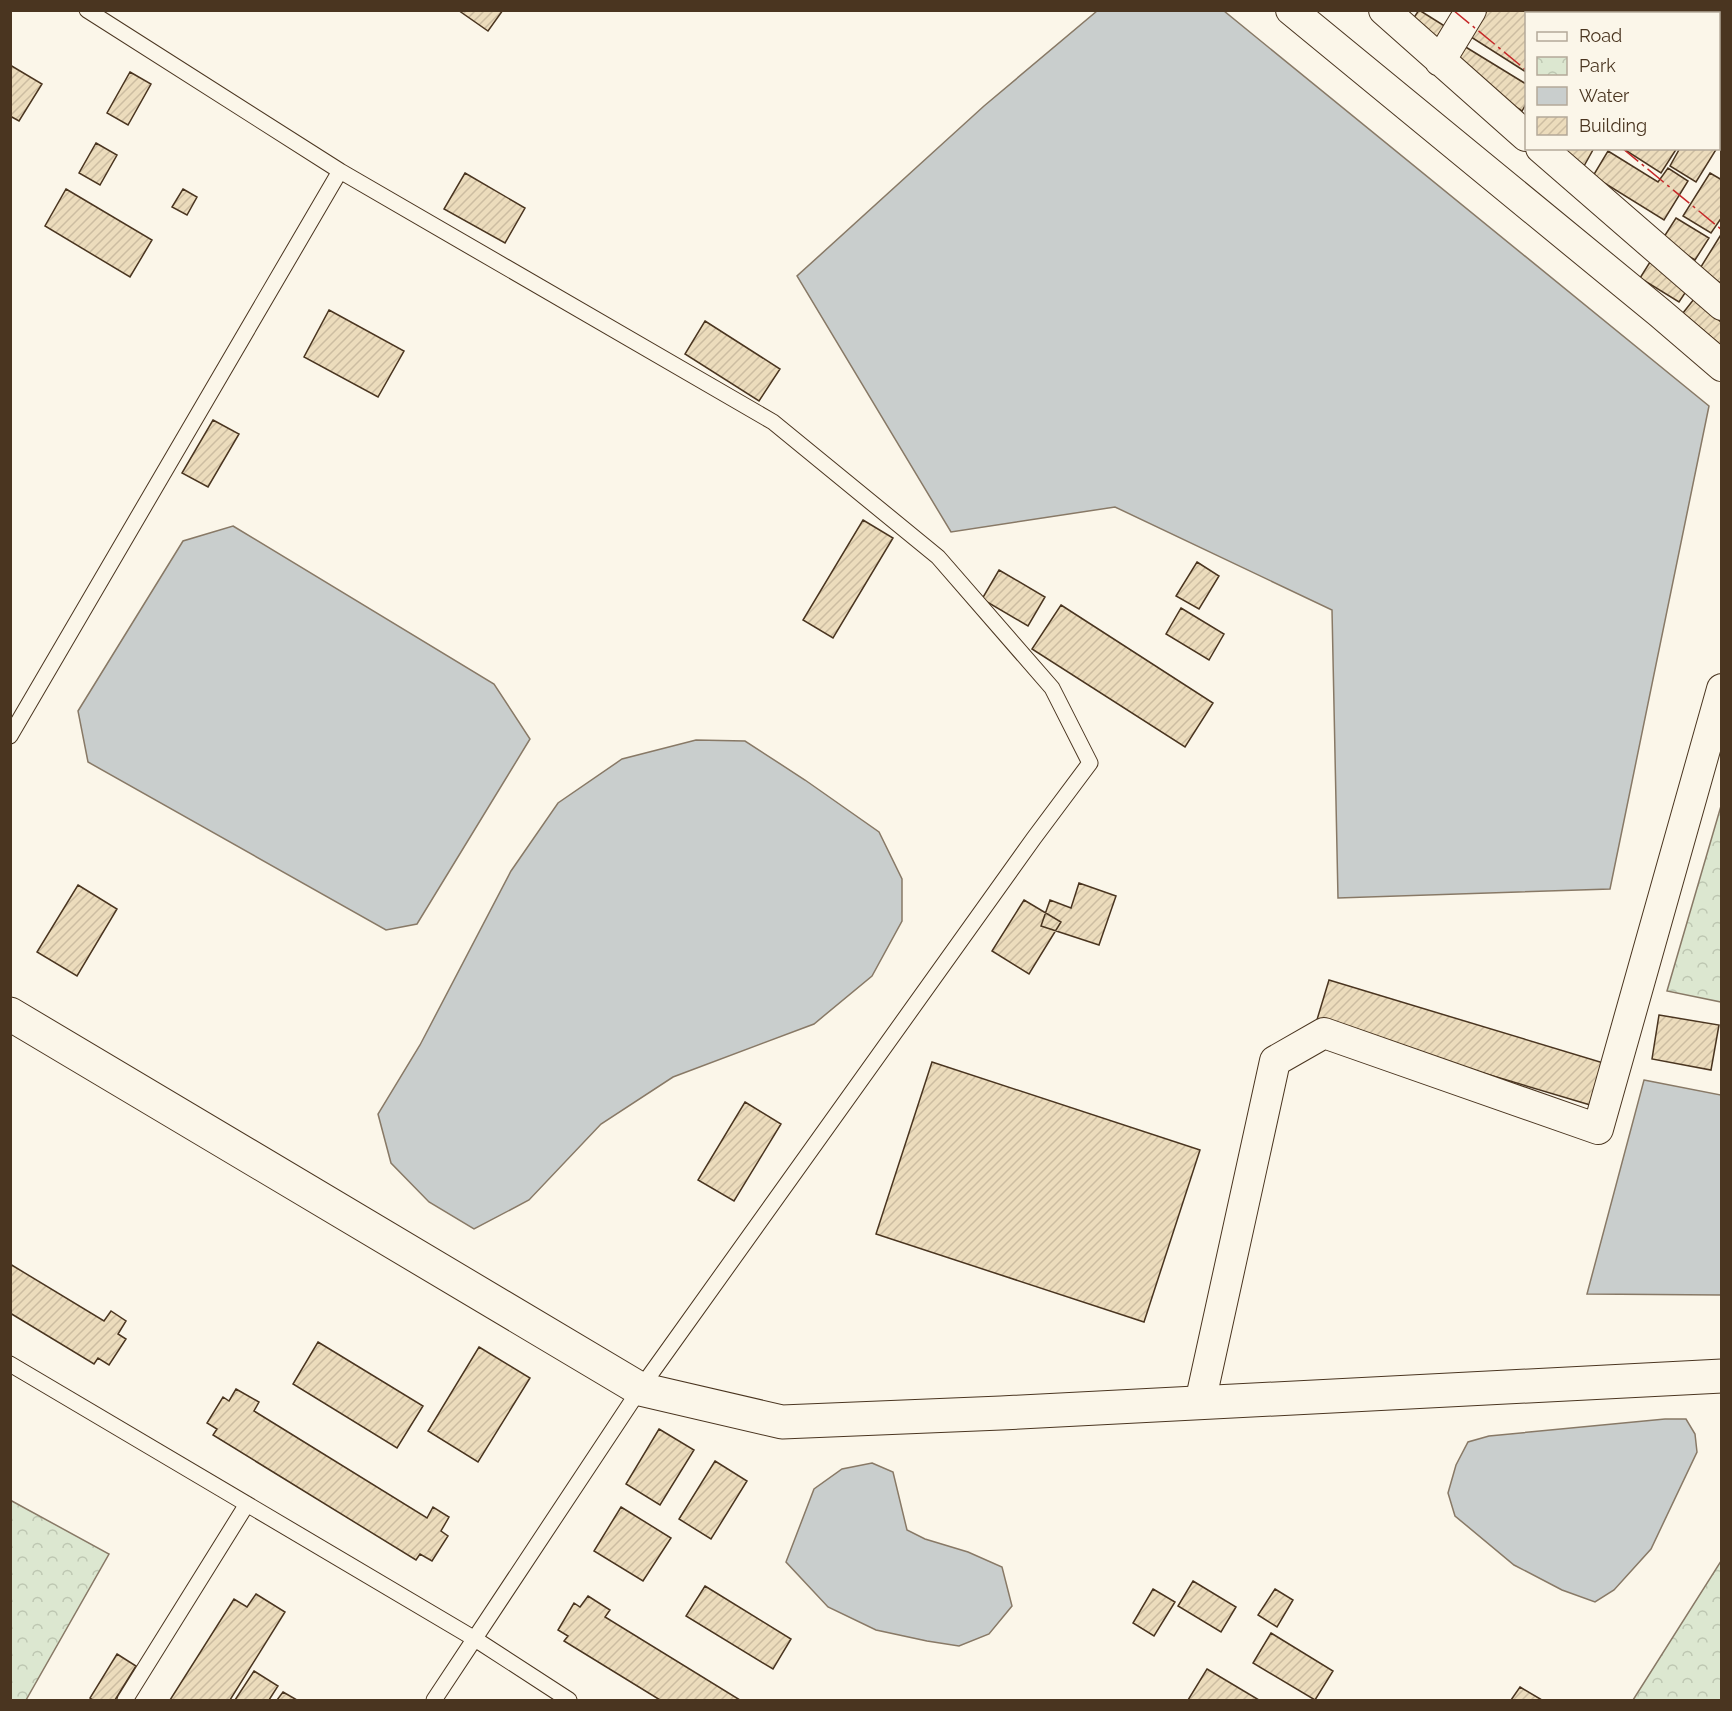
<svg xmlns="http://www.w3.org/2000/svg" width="1732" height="1711" font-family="Raleway,sans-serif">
<defs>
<pattern id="park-crowns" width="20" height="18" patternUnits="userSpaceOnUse" patternTransform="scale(1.5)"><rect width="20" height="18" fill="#dce7d0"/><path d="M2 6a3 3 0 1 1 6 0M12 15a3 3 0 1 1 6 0" fill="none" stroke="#bec7b2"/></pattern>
<pattern id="building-hatch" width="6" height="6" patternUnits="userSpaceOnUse" patternTransform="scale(1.5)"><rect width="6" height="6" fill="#ecdcbc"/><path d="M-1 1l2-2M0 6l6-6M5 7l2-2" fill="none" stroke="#ccbda1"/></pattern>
</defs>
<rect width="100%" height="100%" fill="#fbf6e9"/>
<path fill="url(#park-crowns)" stroke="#887966" stroke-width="1.5" d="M1721 806V1002L1667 991Z
M10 1500 109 1554 26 1700H11Z
M1721 1561V1700H1633Z"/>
<path fill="#c9cecd" stroke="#887966" stroke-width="1.5" d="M1097 11H1224L1709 406 1610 889 1338 898 1332 610 1115 507 951 532 797 276 984 106Z
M233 526 494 684 530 739 417 924 386 930 88 762 78 711 183 541Z
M696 740 745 741 805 780 879 832 902 879V921L872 976 814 1024 673 1077 601 1124 529 1200 474 1229 429 1202 391 1163 378 1114 420 1045 511 871 558 803 622 759Z
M1644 1080 1721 1095V1295L1587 1294Z
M1665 1419H1686L1695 1434 1697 1452 1651 1549 1614 1590 1595 1602 1562 1590 1514 1565 1455 1516 1448 1493 1456 1465 1468 1442 1489 1436Z
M872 1463 893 1472 907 1530 925 1539 968 1552 1002 1567 1012 1606 989 1634 959 1646 927 1641 876 1630 828 1607 786 1562 814 1489 842 1469Z"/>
<path fill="url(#building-hatch)" stroke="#4a3520" stroke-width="1.5" d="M458 10H503L488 31Z
M1419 10 1451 30 1440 48 1407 28Z
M1487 10H1551L1556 14H1526V72L1471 37Z
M1570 10H1603L1601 14H1568Z
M1617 10H1671L1669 14H1615Z
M1697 10H1722V26L1718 24V14H1701Z
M1464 46 1526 84V104L1522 111 1451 67Z
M10 65 42 84 19 121 10 116Z
M130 72 151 84 128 125 107 113Z
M96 143 117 155 100 185 79 173Z
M1557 148H1594L1584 166Z
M1622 148H1677L1661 173Z
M1680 148H1717L1696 182 1670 166Z
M1608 151 1658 182 1668 168 1688 181 1664 220 1593 176Z
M465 173 525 208 505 243 444 209Z
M1710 173 1722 180V217L1711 233 1683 216Z
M66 189 152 240 130 277 45 226Z
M183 189 197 197 187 215 172 207Z
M1676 218 1709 238 1695 260 1662 240Z
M1722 233V284L1699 270Z
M1650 262 1689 287 1679 302 1640 278Z
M1694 299 1722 323V346L1683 313Z
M329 310 404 351 378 397 304 357Z
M705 321 780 369 759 401 685 354Z
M213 420 239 434 208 487 182 473Z
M863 520 893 538 833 638 803 620Z
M1197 562 1219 576 1199 609 1176 596Z
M999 570 1045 597 1028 626 982 599Z
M1061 605 1213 703 1185 747 1032 649Z
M1181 608 1224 634 1209 660 1166 634Z
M1079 883 1116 896 1099 945 1041 926 1050 900 1071 908Z
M78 885 117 909 77 976 37 952Z
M1024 900 1061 922 1029 974 992 951Z
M1329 980 1610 1065 1597 1107 1316 1023Z
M1659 1015 1719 1025 1711 1070 1652 1059Z
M932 1062 1200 1150 1144 1322 876 1234Z
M745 1102 781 1124 734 1201 698 1180Z
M10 1264 104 1321 111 1311 126 1321 118 1334 126 1339 109 1365 98 1358 94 1364 10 1313Z
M318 1342 423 1406 397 1448 293 1384Z
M479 1347 530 1378 478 1462 428 1431Z
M236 1389 259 1402 254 1411 427 1518 433 1507 449 1517 441 1531 448 1536 432 1561 420 1554 416 1560 213 1435 217 1429 207 1423 223 1397 229 1401Z
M659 1429 694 1450 660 1505 626 1484Z
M715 1461 747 1481 711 1539 679 1519Z
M621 1507 671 1538 643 1581 594 1551Z
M1193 1581 1236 1607 1221 1632 1178 1606Z
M705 1586 791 1639 773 1669 686 1616Z
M1153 1589 1175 1602 1154 1636 1133 1623Z
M1275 1589 1293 1600 1277 1627 1258 1615Z
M256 1594 285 1612 230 1700H170L234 1599 247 1607Z
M588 1596 610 1610 605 1617 740 1700H660L564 1641 568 1636 558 1630 574 1603 580 1607Z
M1271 1633 1333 1671 1315 1700 1253 1663Z
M117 1654 136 1666 115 1700H93L90 1698Z
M1207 1669 1259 1700H1188Z
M254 1671 278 1686 269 1700H235Z
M1520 1687 1542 1700H1511Z
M283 1692 297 1700H277Z"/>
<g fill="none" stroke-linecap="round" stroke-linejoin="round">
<g stroke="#4a3520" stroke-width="17">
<path id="lane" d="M87 10 340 171 773 422 938 557 1052 688 1090 763 1034 838 640 1389 434 1700
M10 736 340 171
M10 1364 475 1639 569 1700
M125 1700 247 1504"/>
</g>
<g stroke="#4a3520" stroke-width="32">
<path id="street" d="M1291 10 1660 313 1722 366
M1384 10 1526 136
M1440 61 1471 10
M1541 148 1722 305
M1200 1403 1275 1061 1324 1033 1598 1129 1722 689"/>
</g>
<g stroke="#4a3520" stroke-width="35">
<path id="secondary" d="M10 1014 640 1389 782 1422 1001 1413 1722 1376"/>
</g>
<use href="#lane" stroke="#fbf6e9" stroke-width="15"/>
<use href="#street" stroke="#fbf6e9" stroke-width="30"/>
<use href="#secondary" stroke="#fbf6e9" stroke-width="33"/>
<path stroke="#c62828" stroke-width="1.5" stroke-dasharray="21 4.5 3 4.5" stroke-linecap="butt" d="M1453 10 1526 70
M1622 148 1722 230"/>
</g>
<rect width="1732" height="1711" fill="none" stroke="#4a3520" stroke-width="24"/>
<rect x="1525" y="12" width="195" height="138" fill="#fbf6e9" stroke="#b4a999" stroke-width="1.5"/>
<rect x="1537" y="32" width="30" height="9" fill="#fbf6e9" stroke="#b4a999" stroke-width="1.5"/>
<text x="1579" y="42" font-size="18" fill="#4a3520">Road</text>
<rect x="1537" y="57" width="30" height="18" fill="url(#park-crowns)" stroke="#b4a999" stroke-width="1.5"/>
<text x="1579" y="72" font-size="18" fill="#4a3520">Park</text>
<rect x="1537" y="87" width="30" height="18" fill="#c9cecd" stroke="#b4a999" stroke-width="1.5"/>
<text x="1579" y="102" font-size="18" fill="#4a3520">Water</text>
<rect x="1537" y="117" width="30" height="18" fill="url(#building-hatch)" stroke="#b4a999" stroke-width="1.5"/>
<text x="1579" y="132" font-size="18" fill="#4a3520">Building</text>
</svg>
